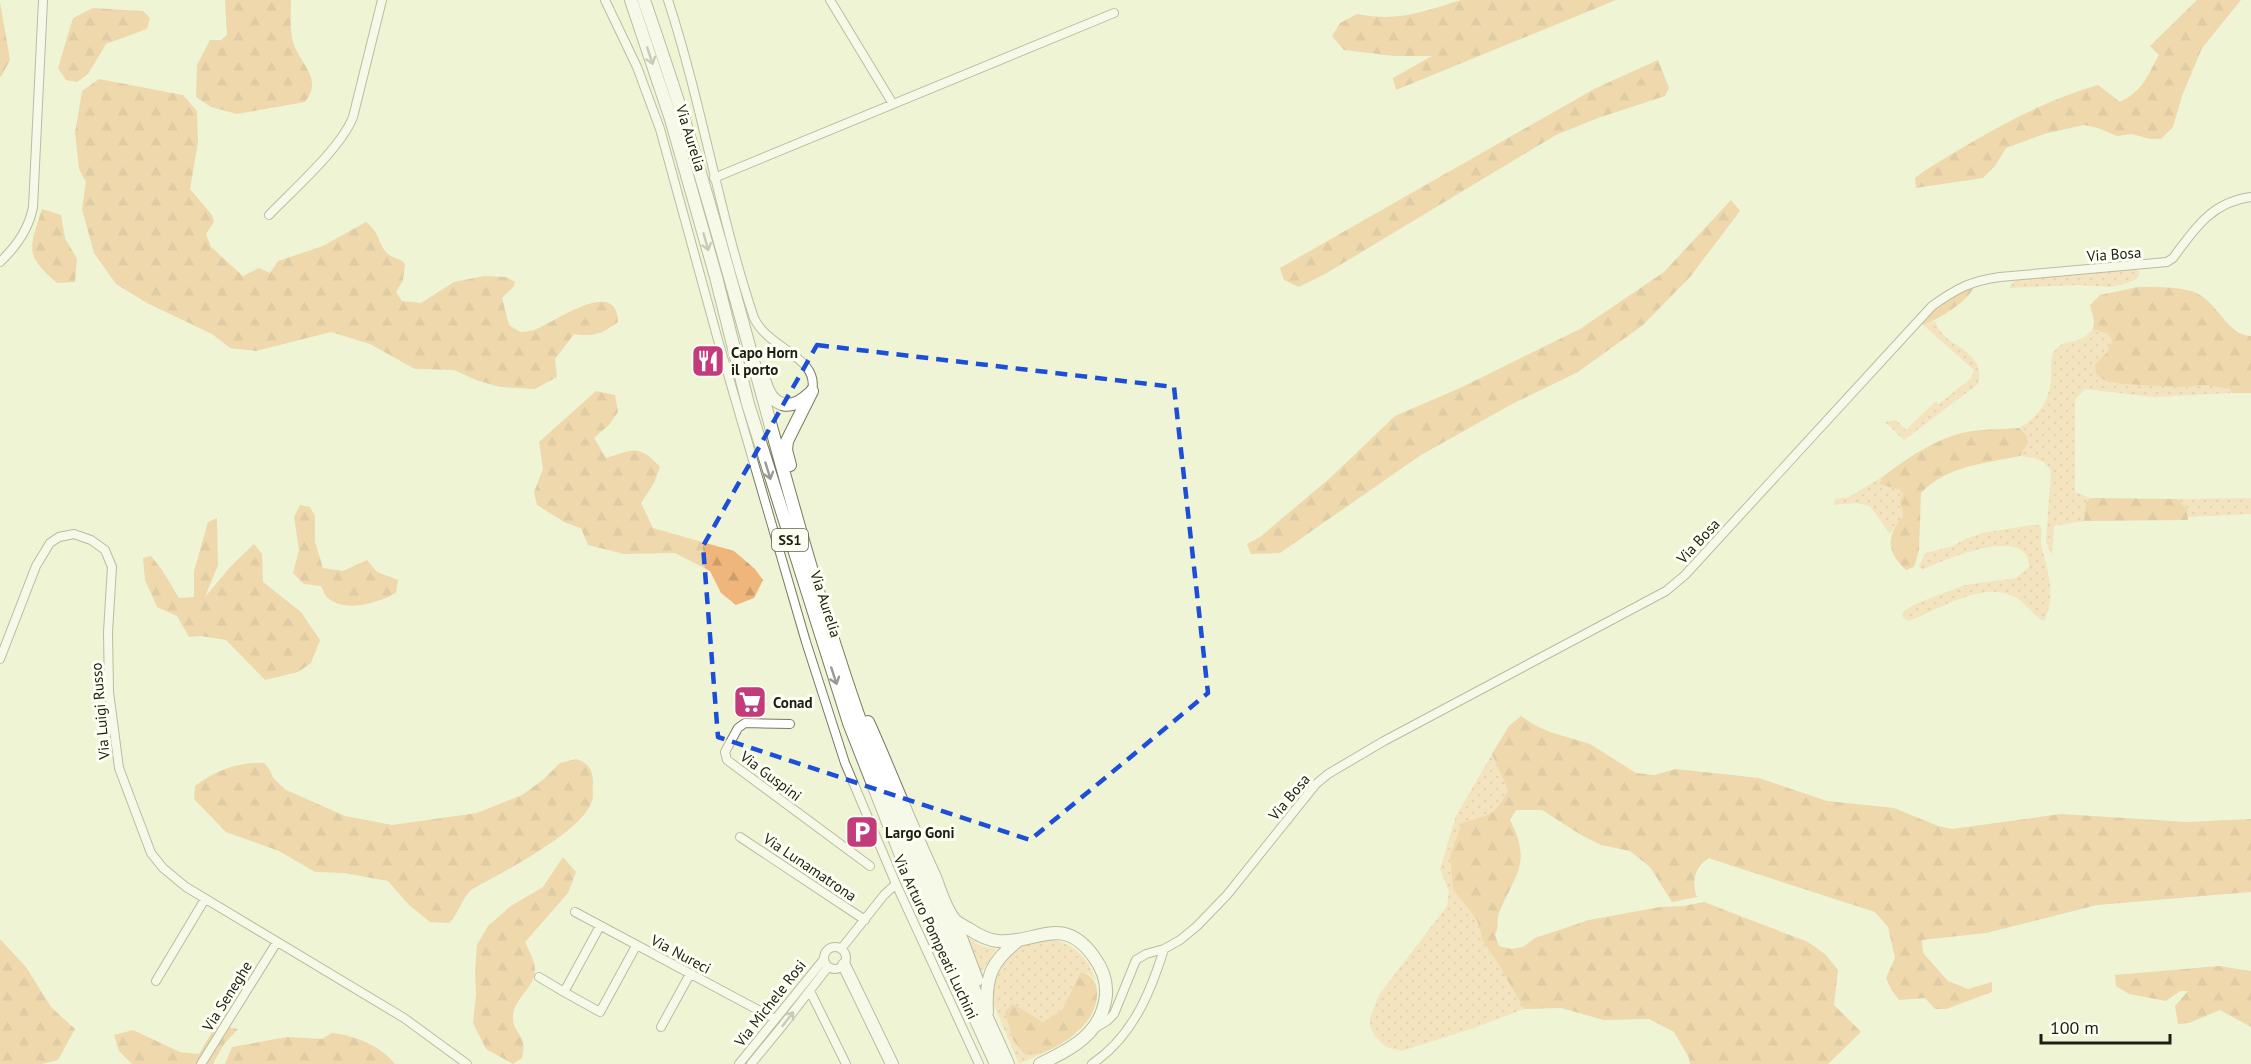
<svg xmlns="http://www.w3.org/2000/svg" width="2251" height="1064" font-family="'PT Sans',sans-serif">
<defs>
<pattern id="grass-dots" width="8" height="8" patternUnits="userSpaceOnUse" patternTransform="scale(1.5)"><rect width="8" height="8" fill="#f9cea2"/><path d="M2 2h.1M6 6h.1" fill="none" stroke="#d5b08b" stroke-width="1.8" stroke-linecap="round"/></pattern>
<pattern id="forest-firs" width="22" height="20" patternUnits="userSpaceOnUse" patternTransform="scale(1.5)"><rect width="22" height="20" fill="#eeb67b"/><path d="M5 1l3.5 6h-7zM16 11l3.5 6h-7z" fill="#cc9c69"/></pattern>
</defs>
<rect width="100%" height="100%" fill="#eff4d6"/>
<path fill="url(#grass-dots)" d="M2137 269 2140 274 2135 280 2127 283 2111 287 2078 285 2009 288 2014 281 2027 276Z
M1935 321C1943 349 1987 347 1978 384L1904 440 1885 422 1896 420 1906 430 1936 401 1939 404 1971 378 1974 370 1923 325Z
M2093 329 2108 334 2112 341 2107 352 2095 365 2179 387 2204 385 2232 389V393L2153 397 2085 389 2075 400V492L2091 498 2086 502 2084 521 2054 526 2052 556 2046 541 2051 471C2043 458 2034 458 2020 456L2028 443 2019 428C2038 418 2049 401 2051 380 2052 373 2050 363 2052 356 2059 339 2072 344 2083 338 2086 336 2090 332 2093 329Z
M1881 478 1880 484 1900 490 1903 494 1900 500 1903 516 1890 534 1870 506 1856 503 1834 505 1835 499 1849 497Z
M2251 498V514L2188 517 2187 509 2177 499Z
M2032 525H2040C2043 532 2040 537 2041 544 2047 569 2057 596 2044 621 2033 617 2024 600 2011 595 1980 582 1938 610 1908 621L1902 616 1903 612 1915 604 1965 585 2016 578 2029 567C2029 522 1941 561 1922 570L1919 566 1925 553 1953 546 1965 539 1982 533Z
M1492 754 1508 790 1499 807 1484 817 1453 889 1477 920 1483 941 1499 965 1524 1009 1474 1028 1402 1051 1386 1047 1375 1036 1370 1027V1018L1379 995 1447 906 1449 892 1440 869 1456 816Z
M964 935 981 946 996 949 981 973Z
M1042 939C1071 940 1087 955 1096 981L1089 974 1081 972 1062 1010 1043 1022 1013 1004 1030 1055 1054 1048 1019 1064 990 996 999 961 1023 944Z"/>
<path fill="url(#forest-firs)" d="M225 0H291C291 12 290 26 292 38 297 63 325 77 305 102L237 114 211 107 196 97 197 65 210 40H221L227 35Z
M1461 0H1616L1396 90 1393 78 1432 56H1394L1344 50 1332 36 1340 23 1357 14C1398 22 1422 12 1461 0Z
M2197 0H2241L2202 48 2182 96 2173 127 2161 139H2150L2132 134 2117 136 2098 128 2084 125 2044 134 2006 148 1995 166 1983 178 1916 188 1915 178 1924 171C1980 137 2035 103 2098 85L2120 102C2144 90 2147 76 2159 55L2150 46Z
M0 2 10 60 1 77 0 76Z
M93 8 143 11 150 18 147 29 106 44 88 74 77 82 66 80 58 68 73 18Z
M1658 60 1669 88 1665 96 1598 118 1556 135 1325 274 1299 287 1284 280 1280 268 1596 88Z
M99 79 183 95 197 111 198 142 190 189 212 215 214 222 206 234 211 247 243 276 259 268 270 273 278 261 323 246 366 222C380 232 378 245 388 254 394 259 400 258 405 264L403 280 396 292 402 301 421 303 454 282 484 276 506 277 515 282 514 286 502 298 509 325 520 332C524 332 530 331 534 330 553 324 617 275 618 322 601 334 595 337 574 334L555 359 557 377 535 389 500 387 476 380 454 370 415 369 370 344 331 332 256 351 230 348 212 334 147 303 116 284 94 253 82 209 86 182 79 169 75 133 82 91Z
M1731 200 1740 211 1690 277 1643 325 1578 372 1512 404 1421 455 1280 553 1251 554 1247 544 1260 537 1330 478 1395 416 1460 388 1580 329 1664 272Z
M42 209 61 215 65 238 77 259 75 282 57 283C23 254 30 248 42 209Z
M1974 286C1971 300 1937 320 1923 325L1920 321 1955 292Z
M2138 287C2156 287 2176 286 2194 292 2218 301 2227 336 2251 336V393H2232L2231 389 2204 385 2179 387 2122 384 2104 380 2096 374 2095 365 2107 352 2112 341 2108 334 2093 329 2094 320 2090 305 2100 295Z
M596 391 615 395 618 412 609 425 594 438 606 458C633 450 638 443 660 467L654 483 641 503 653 528 734 551 755 569 763 580 754 598 736 605 721 593 710 571 675 553 624 554 588 545 581 528 566 523 537 505 534 492 543 469 539 442Z
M2019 428 2026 435 2028 443 2020 456C1986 463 1946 466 1921 493L1919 550 1914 567 1906 570C1886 551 1886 537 1903 516L1900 500 1903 494 1900 490 1880 484 1881 478C1906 459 1936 438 1967 432 1984 429 2002 429 2019 428Z
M2091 498 2177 499 2187 509 2188 520 2084 521 2086 502Z
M300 505 310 507 315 516V542L323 568 343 571 367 560 377 572 398 580 396 593C378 603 346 613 328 598 325 596 323 589 321 586L304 584 293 573 299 550 294 517Z
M217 518 218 565 205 597 231 566 254 544 262 554 263 582 301 612 320 640 311 663 298 672 265 680 226 640 201 636 189 637 177 616 157 607 145 580 143 558 151 556 162 570 179 598 194 597V571L208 522Z
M1521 716 1536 726 1553 733 1590 744 1636 773 1654 775 1676 769 1759 778 1827 801 1894 808 1938 826 1952 829 2061 814 2187 822 2251 819V892L2097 905 1986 933 1922 940 1923 953 1948 981 1968 989 1992 982V992L1946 1009H1935L1925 998 1899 1000 1891 989 1886 978 1895 958 1888 927 1875 912 1708 858C1695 868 1691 881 1697 897L1672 902 1650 867 1630 851 1601 845 1581 835 1542 810H1516L1510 820C1532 864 1516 872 1499 913 1496 920 1500 924 1495 935L1499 946 1511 949 1523 947 1535 938 1589 920 1660 907 1683 906 1704 902 1808 942 1825 954 1838 970 1834 1005 1861 1032 1828 1064H1690L1689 1058 1674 1032 1649 1019 1604 1020 1561 1008 1524 1009 1499 965 1483 941 1477 920 1453 889 1450 856 1462 823C1488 816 1496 815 1508 790L1492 754 1509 726Z
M576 759C589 763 593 770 593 783 592 788 594 796 592 801 583 832 499 874 471 890 461 900 459 913 449 923L430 922 409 905 388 881 344 873 315 872 279 851 226 832 194 799 195 786C216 770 238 762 264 763L270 770 273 778 286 790 345 816 392 825 477 813 522 795 544 779 560 763Z
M563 857 576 872 568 893 525 942C528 949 532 956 534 963 540 987 512 997 513 1019 514 1035 528 1034 522 1058L513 1064 486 1049 473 1023 476 995 475 973 477 945 488 926 511 906 543 887Z
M0 939 26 967 51 1007 75 1029 58 1060 42 1064H0Z
M2219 966 2251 971V1027L2220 1010 2189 1023 2178 1024 2175 1006 2188 991H2180L2166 1001 2129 994 2116 986 2115 975Z
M1081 972C1106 979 1098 1011 1083 1026 1070 1040 1044 1058 1024 1054L1013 1040 1005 1012 1013 1004 1043 1022 1062 1010Z
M216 1025 238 1029 224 1044 213 1064H132L119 1051 114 1035 133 1030 180 1052 199 1054Z
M332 1033C354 1035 381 1046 395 1064H225L232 1047 287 1037 322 1039Z"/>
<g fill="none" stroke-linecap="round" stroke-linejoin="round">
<g stroke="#777b61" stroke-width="10">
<path id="minor" d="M605 0 637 67 660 129 718 340 806 642 845 763 896 884 979 1064
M668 0C702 104 719 214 754 318 768 349 820 357 812 391
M830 0 893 104
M714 178 1114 13
M269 215C293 190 341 148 353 117L382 0
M0 262C16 247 29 228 33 207L43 0
M0 659 36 566 50 543 59 537 74 534 91 540 105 550 112 567 108 632 109 692 119 768 151 853 163 868 186 887 404 1018 467 1064
M790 724 745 723 738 728 725 752 727 760 870 866
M740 837 865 920
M575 912 775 1019
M600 926 564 992 600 1012 636 946
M824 958a11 11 0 1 1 22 0a11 11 0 1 1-22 0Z
M841 949 884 895 896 884
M539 977 564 992
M156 981 205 899
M810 991 846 1064
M661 1027 690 974
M1093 1029 1107 1021 1114 1014 1136 960 1146 954 1164 949 1180 940 1197 926 1227 895 1316 784 1328 774 1384 741 1666 591 1685 575 1932 306C1956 289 1970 281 2000 277L2167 262 2173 258C2195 228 2212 202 2251 197
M201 1064 277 942
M739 1064 824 959
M751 1064 783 1025 828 967
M1092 1064C1132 1037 1150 994 1164 949"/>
</g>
<g stroke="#777b61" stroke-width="14">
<path id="highway" d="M631 0 671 119 716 277 748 404 849 723 900 853 996 1064
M644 0C660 47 676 93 690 140 750 334 794 534 862 726 903 842 958 952 1008 1064
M765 382C772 407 790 412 809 394
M790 465 786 450 787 441 812 391
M868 722C891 773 911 826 935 877 940 890 945 908 954 919 957 923 964 926 969 929 978 935 987 940 998 941 1035 945 1062 912 1094 957 1102 968 1107 982 1106 995 1102 1034 1071 1049 1040 1064
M954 919 977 980
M844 965 892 1064
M987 1012C985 977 991 961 1019 940"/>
</g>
<use href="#minor" stroke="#fff" stroke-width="8"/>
<use href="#highway" stroke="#fff" stroke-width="12"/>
</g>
<defs><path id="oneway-shaft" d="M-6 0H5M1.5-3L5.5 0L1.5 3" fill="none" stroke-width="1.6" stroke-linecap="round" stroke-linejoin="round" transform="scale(1.5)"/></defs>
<g stroke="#999a95">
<use href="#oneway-shaft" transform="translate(650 56) rotate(72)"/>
<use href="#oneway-shaft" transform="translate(706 242) rotate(74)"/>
<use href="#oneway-shaft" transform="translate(768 471) rotate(73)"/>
<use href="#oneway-shaft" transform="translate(834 676) rotate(72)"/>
<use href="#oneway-shaft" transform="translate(788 1019) rotate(-52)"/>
</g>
<path d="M0 0H2251V1064H0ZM817 345 1174 387 1208 693 1030 840 718 737 703 546Z" fill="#eff4d6" fill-opacity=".55" fill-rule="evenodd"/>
<path fill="none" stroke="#1d4ed8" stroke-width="4.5" stroke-dasharray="12 8" stroke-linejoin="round" d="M817 345 1174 387 1208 693 1030 840 718 737 703 546Z"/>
<defs>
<g id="restaurant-square" transform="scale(1.725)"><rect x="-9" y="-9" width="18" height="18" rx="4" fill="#c23b7b" stroke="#fdfff3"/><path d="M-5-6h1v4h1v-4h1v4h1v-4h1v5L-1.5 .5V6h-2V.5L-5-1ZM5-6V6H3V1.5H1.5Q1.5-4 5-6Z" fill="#fff"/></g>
<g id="supermarket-square" transform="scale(1.725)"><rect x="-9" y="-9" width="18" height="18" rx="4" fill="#c23b7b" stroke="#fdfff3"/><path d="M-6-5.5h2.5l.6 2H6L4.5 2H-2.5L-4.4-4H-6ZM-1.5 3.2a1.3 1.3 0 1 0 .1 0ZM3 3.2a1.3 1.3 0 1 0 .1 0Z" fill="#fff"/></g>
<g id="parking-square" transform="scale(1.725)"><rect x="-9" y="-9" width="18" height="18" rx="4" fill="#c23b7b" stroke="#fdfff3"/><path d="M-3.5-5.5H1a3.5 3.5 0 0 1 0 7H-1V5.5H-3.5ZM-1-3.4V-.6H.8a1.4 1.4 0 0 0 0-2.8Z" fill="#fff"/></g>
</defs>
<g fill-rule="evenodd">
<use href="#restaurant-square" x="708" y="361"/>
<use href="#supermarket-square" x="750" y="702"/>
<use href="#parking-square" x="862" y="832"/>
</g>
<g text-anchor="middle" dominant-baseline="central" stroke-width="6" stroke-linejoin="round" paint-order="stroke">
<rect fill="#fdfff3" stroke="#606257" stroke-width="1.5" x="772" y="529" width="36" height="22" rx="4.5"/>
<g font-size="14" font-weight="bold" fill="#1d1e14">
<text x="790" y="540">SS1</text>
</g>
<g font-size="15" fill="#1d1e14" stroke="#fdfff3">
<text transform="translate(691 138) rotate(73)">Via Aurelia</text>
<text transform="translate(2114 254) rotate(-4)">Via Bosa</text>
<text transform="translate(1698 541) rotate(-47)">Via Bosa</text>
<text transform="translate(826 604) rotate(72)">Via Aurelia</text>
<text transform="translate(100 711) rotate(-95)">Via Luigi Russo</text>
<text transform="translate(771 776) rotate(37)">Via Guspini</text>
<text transform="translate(1289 797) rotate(-50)">Via Bosa</text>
<text transform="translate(810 867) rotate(34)">Via Lunamatrona</text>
<text transform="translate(936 937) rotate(65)">Via Arturo Pompeati Luchini</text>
<text transform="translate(681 954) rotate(28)">Via Nureci</text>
<text transform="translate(227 996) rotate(-58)">Via Seneghe</text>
<text transform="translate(770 1003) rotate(-52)">Via Michele Rosi</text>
</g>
<g font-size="15" font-weight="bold" fill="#1d1e14" stroke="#fdfff3" text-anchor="start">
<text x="731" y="352">Capo Horn<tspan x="731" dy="17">il porto</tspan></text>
<text x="773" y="702">Conad</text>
<text x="885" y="832">Largo Goni</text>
</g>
</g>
<path d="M2041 1034v9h129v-9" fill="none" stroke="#1d1e14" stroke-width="3"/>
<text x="2050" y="1034" font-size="18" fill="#1d1e14" stroke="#fdfff3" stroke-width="4.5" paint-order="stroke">100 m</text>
</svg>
